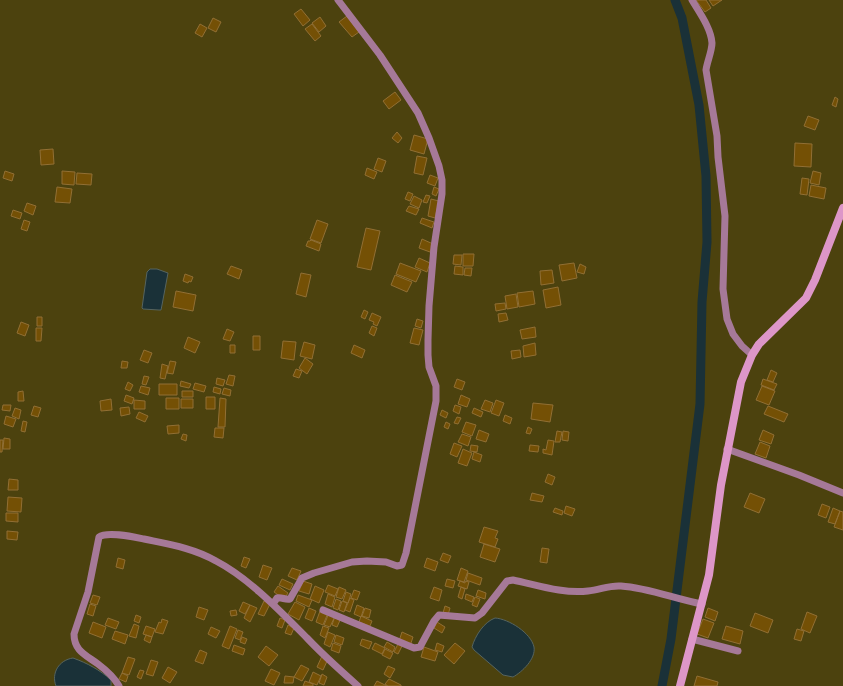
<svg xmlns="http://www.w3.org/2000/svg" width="843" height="686" font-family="Overpass,sans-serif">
<rect width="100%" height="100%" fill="#4c420e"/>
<path fill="#1a3138" stroke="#56645f" d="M150 269H157L168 273 162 305 161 310H159L143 309 142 308 147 272Z
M495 618C509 619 531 633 534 647 536 659 522 672 513 677L503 675 474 650 472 647C475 636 484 622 495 618Z
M73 658C87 663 100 670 111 680V686H56C51 673 59 660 73 658Z"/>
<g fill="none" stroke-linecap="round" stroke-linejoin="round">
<path stroke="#1a3138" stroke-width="9" d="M662 686 671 639 700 404 702 302 707 242 706 176 699 105 682 18 675 0"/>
</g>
<path fill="#745005" stroke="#916f34" d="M696 0H706L711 8 705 12Z
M709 0H722L713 6Z
M301 9 310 20 303 26 294 14Z
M347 16 359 32 352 37 339 22Z
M320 17 326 26 319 32 312 23Z
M213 18 221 22 216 32 208 28Z
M200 24 207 28 202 37 195 33Z
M312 24 321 36 315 41 305 29Z
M395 92 401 100 389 109 383 101Z
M835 97 838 99 836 107 832 105Z
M808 116 819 120 815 130 804 126Z
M397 132 402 138 398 143 392 138Z
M414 135 428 139 424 154 410 150Z
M795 143 812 144 811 167 794 166Z
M53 149 54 164 41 165 40 150Z
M417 156 427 158 423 175 414 173Z
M378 158 386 161 382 172 374 169Z
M367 168 377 172 374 179 365 175Z
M5 171 14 174 12 181 3 178Z
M62 171 75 172 74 185 62 184Z
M813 171 821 173 819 185 810 183Z
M77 173 92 174 91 185 76 184Z
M430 175 438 178 435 186 427 183Z
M802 178 809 179 807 195 800 194Z
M811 185 826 188 824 199 809 196Z
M57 187 72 189 70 203 55 202Z
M434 187 439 189 436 196 432 194Z
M408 192 413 194 410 201 405 199Z
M426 195 430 196 427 203 423 202Z
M414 196 422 200 419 208 410 204Z
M431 199 439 201 435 218 428 216Z
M27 203 36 206 33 215 24 211Z
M409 206 419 209 416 215 406 211Z
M13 210 22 213 20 219 11 216Z
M422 218 434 222 432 228 420 223Z
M24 220 30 222 27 231 21 229Z
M317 220 328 224 321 243 310 239Z
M366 228 380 231 371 270 357 267Z
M422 239 433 244 430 252 419 248Z
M311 240 321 244 319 251 306 246 308 241H310Z
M463 254H474L473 266H463Z
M454 255H462L461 265 453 264Z
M419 258 430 263 427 272 415 267Z
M400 263 421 271 416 282 396 274Z
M574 263 577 278 562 281 559 265Z
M580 264 586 267 584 274 577 272Z
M231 266 242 270 239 279 227 274Z
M455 266 463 267V275L454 274Z
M465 268H472L471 276 464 275Z
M552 270 554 283 541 285 540 271Z
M301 273 311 275 306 297 296 294Z
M185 274 193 277 191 282 189 281 188 283 183 281Z
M395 275 412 282 407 292 391 285Z
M558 287 561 305 546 308 543 290Z
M176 291 196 295 193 311 173 307Z
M533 291 535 304 519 307 517 293Z
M516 294 518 307 507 309 505 296Z
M505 303 506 309 496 311 495 304Z
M364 310 368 312 365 319 361 317Z
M372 313 381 317 377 326 373 324 374 322 369 320Z
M506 313 508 320 499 322 498 314Z
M37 317H42V326H37Z
M417 319 423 321 421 328 415 326Z
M21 322 29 325 25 336 17 333Z
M372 326 377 328 374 336 369 333Z
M535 327 536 337 522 339 520 330Z
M36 328H42L41 341H36Z
M414 328 423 330 419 345 410 343Z
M227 329 234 332 230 341 223 339Z
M253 336H260V350H253Z
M188 337 200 342 195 353 184 348Z
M283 341 296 342 294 360 281 358Z
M304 342 315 345 312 359 300 356Z
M535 343 536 355 524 357 523 346Z
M230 345H235V353H230Z
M354 345 365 350 362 358 351 353Z
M144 350 152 353 148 363 140 360Z
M520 350 521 357 512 359 511 351Z
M305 358 313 364 307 374 299 368Z
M122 361 128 362 127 368H121Z
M170 361 176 362 173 374 167 373Z
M162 364 168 366 165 379 160 378Z
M296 369 302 371 299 378 293 376Z
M771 370 777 373 773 382 767 380Z
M229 375 235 376 233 386 226 384Z
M144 376 149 377 146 385 142 384Z
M217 378 225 380 223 386 216 384Z
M457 379 465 382 462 390 454 387Z
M763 379 777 384 774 390 761 385Z
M181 381 191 384 189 388 180 386Z
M128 382 133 385 130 391 125 389Z
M195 383 206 386 204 392 193 389Z
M159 384H177V395H159Z
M141 386 150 388 148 395 139 392Z
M762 386 775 391 769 405 756 400Z
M214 387 221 389 220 394 213 392Z
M224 388 231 390 230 396 222 394Z
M23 391 24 401H18V392Z
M182 391H193V397H182Z
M126 395 134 398 132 404 124 401Z
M461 395 470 399 467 407 458 404Z
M206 397H215V409H206Z
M166 398H179V409H166Z
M220 398 226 399 225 427H218Z
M111 399 112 410 101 411 100 401Z
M181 399H193V408H181Z
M134 400 145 401V409H134Z
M485 400 493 403 490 412 481 409Z
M496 400 504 403 499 416 491 413Z
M533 403 553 405 550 422 531 419Z
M3 405H11L10 411 2 410Z
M455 405 461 407 459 414 453 411Z
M34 406 41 408 38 417 31 415Z
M768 406 788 414 784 422 764 414Z
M129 407 130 414 121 416 120 408Z
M15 408 21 410 19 419 12 416Z
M474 408 483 412 481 417 472 413Z
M442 410 448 413 446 418 440 415Z
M139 412 148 416 145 422 136 418Z
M505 415 512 418 510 424 503 421Z
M6 416 16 419 13 427 4 424Z
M457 417 461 418 458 424 454 423Z
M23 421 27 422 25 432 21 431Z
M446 422 450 424 448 429 444 427Z
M466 422 476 425 472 436 462 432Z
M179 425V433L168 434 167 426Z
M528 427 532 429 530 434 526 433Z
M215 428H224L223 438 214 437Z
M479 430 489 434 486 442 476 439Z
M763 430 774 435 771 444 759 440Z
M557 431 562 432 560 442H555Z
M563 431 569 432 568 441 562 440Z
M183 434 187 435 186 441 181 439Z
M462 434 471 437 468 446 458 442Z
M4 438 10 439V449H3Z
M0 440H3L2 452H0Z
M548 440 554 441 552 455 543 453V449L546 450Z
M760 442 770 446 766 458 755 454Z
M454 443 462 446 457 457 450 454Z
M471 445 478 446 477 452 470 451Z
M530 445 539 446 538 452 529 451Z
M463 449 472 453 467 466 458 463Z
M474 452 482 455 480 462 472 459Z
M548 474 555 477 552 485 545 482Z
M9 479 18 480V490H8Z
M532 493 544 496 542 502 530 500Z
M750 493 765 499 759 513 744 507Z
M8 497 22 498 21 512 7 511Z
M822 504 830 507 826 518 818 515Z
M566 506 575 509 572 516 564 513Z
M555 508 563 511 562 515 553 512Z
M833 508 840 511 835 524 828 522Z
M840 511 843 512V530L834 527Z
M6 513H18V522L6 521Z
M484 527 498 531 495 538 498 539 495 547 479 542Z
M7 531 18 532 17 540 7 539Z
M484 544 500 549 495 562 480 557Z
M542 548 549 549 547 563 540 562Z
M443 553 451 556 448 563 440 560Z
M244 557 250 559 246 568 241 566Z
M118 558 125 560 123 569 116 567Z
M427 558 438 562 435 571 424 567Z
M263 565 272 568 267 580 259 577Z
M292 568 301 571 297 580 288 576Z
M461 568 468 571 464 582 457 580Z
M468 573 482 578 480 585 466 580Z
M282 579 293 584 290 590 279 585Z
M447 579 455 581 453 588 445 586Z
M303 581 312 584 309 594 299 591Z
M460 581 465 583V581L469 582 467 589 458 586Z
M328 585 338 589 335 596 325 592Z
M278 586 288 593 284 599 274 592Z
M315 586 324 590 319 603 310 599Z
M339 587 346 590 342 599 336 597Z
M434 587 442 590 439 601 430 598Z
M461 587 465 589 462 599 458 597Z
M354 590 360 592 357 600 351 598Z
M478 590 486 593 485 599 476 596Z
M346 592 351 594 348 603 343 601Z
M328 594 335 597 332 607 325 604Z
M466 594 474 597 472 602 465 599Z
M93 595 100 597 97 605 90 603Z
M298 595 312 600 309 607 296 601Z
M475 597 480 599 477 607 472 605Z
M350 598 354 600 350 612 345 610Z
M336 599 341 601 338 610 333 608Z
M264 601 270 604 264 616 258 614Z
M342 601 347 603 344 612 339 610Z
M243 602 250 605 245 614 239 611Z
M295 602 305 607 299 620 288 614Z
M90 604 96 606 93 616 87 614Z
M250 605 257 608 250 622 244 618Z
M357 605 364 608 361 617 354 614Z
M445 606 450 608 448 615 443 613Z
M199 607 208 610 204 620 196 617Z
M309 608 316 611 312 621 305 618Z
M365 608 371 610 369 618 362 616Z
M708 608 718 612 715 621 705 617Z
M236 610 237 615 231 616 230 611Z
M320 611 328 613 323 625 316 622Z
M807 612 817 616 810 633 801 629Z
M329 613 335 616 330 627 324 625Z
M755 613 773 620 768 633 750 626Z
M136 615 141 617 139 623 134 621Z
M335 616 341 618 337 627 332 625Z
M361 616 372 621 370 626 359 622Z
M108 618 119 622 116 629 105 625Z
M280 618 285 620 282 628 277 626Z
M162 619 168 621 163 634 155 632 159 622 161 623Z
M703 619 714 623 708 638 697 634Z
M93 622 106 627 102 638 89 633Z
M437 622 445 627 442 633 434 628Z
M134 624 139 626 136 638 129 636Z
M288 625 294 628 291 635 285 633Z
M146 626 155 629 152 637 143 634Z
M230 626 237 629 229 649 222 646Z
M323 626 329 628 325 638 320 635Z
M726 626 743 631 740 644 722 639Z
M211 627 220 631 216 638 208 634Z
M797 629 804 631 801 641 794 639Z
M238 630 243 632 240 640 235 638Z
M115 631 128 635 125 644 112 639Z
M328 632 335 635 330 647 324 644Z
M402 632 413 637 410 646 399 641Z
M146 635 152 637 150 643 144 640Z
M336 635 344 638 342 645 334 642Z
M242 637 247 639 245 644 240 642Z
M362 639 372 642 369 649 360 645Z
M387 642 395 647 393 652 384 647Z
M333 643 341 646 339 653 331 650Z
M375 643 385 648 382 654 372 649Z
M437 643 444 646 442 652 435 650Z
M455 643 465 651 454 664 444 655Z
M398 644 402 646 398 654 394 652Z
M234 645 245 649 243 655 232 651Z
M266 646 278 655 269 666 258 657Z
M424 647 438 652 435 661 421 657Z
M385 649 393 653 390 659 382 655Z
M200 650 207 653 203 664 195 661Z
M322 656 328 659 323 670 317 667Z
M128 657 135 659 129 675 122 673Z
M151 660 158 662 153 676 146 674Z
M301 665 309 669 302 681 294 677Z
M388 666 395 669 390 678 384 674Z
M168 667 177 672 170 683 162 678Z
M271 669 280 673 274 685 265 681Z
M140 670 144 671 141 679 137 677Z
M313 672 321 676 317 685 309 682Z
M122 673 128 676 126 682 119 679Z
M322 674 327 677 324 685 319 683Z
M285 676 294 677 293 683H284Z
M697 676 718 682 717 686H694Z
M389 679 401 685V686H388L385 684Z
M305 681 313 684V686H303Z
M377 681 387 686H374Z"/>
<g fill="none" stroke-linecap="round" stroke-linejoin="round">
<path stroke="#a67998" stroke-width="7" d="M692 0C699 12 711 28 712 43 712 51 707 62 706 70L717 136 718 157 725 216 723 289 727 319 733 334 742 346 752 355
M727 449 799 475 843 493
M273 604 277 598C282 597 285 600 290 599L302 578 314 573 352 562 367 561 386 562 397 566 402 565 406 553 436 401V386L429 367 428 355V340L429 306 434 247 442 194V180L439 166 429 138 418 113 380 55 338 0
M323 610 414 648 420 647 434 621 439 615 475 618 482 613 507 581 513 580C537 585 563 594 588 591 600 590 609 585 621 586 649 588 675 599 702 604
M692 639 738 651
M119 686C114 677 106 670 98 664 86 655 74 651 74 634L88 592 99 537C107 531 134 537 144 539 168 544 194 548 216 561 249 578 281 612 307 638 323 655 341 671 358 686"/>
<path stroke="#dd96c8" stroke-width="8" d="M680 686 709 575 721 485 741 382 752 355 759 344 806 298 815 280 843 208"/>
</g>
</svg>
